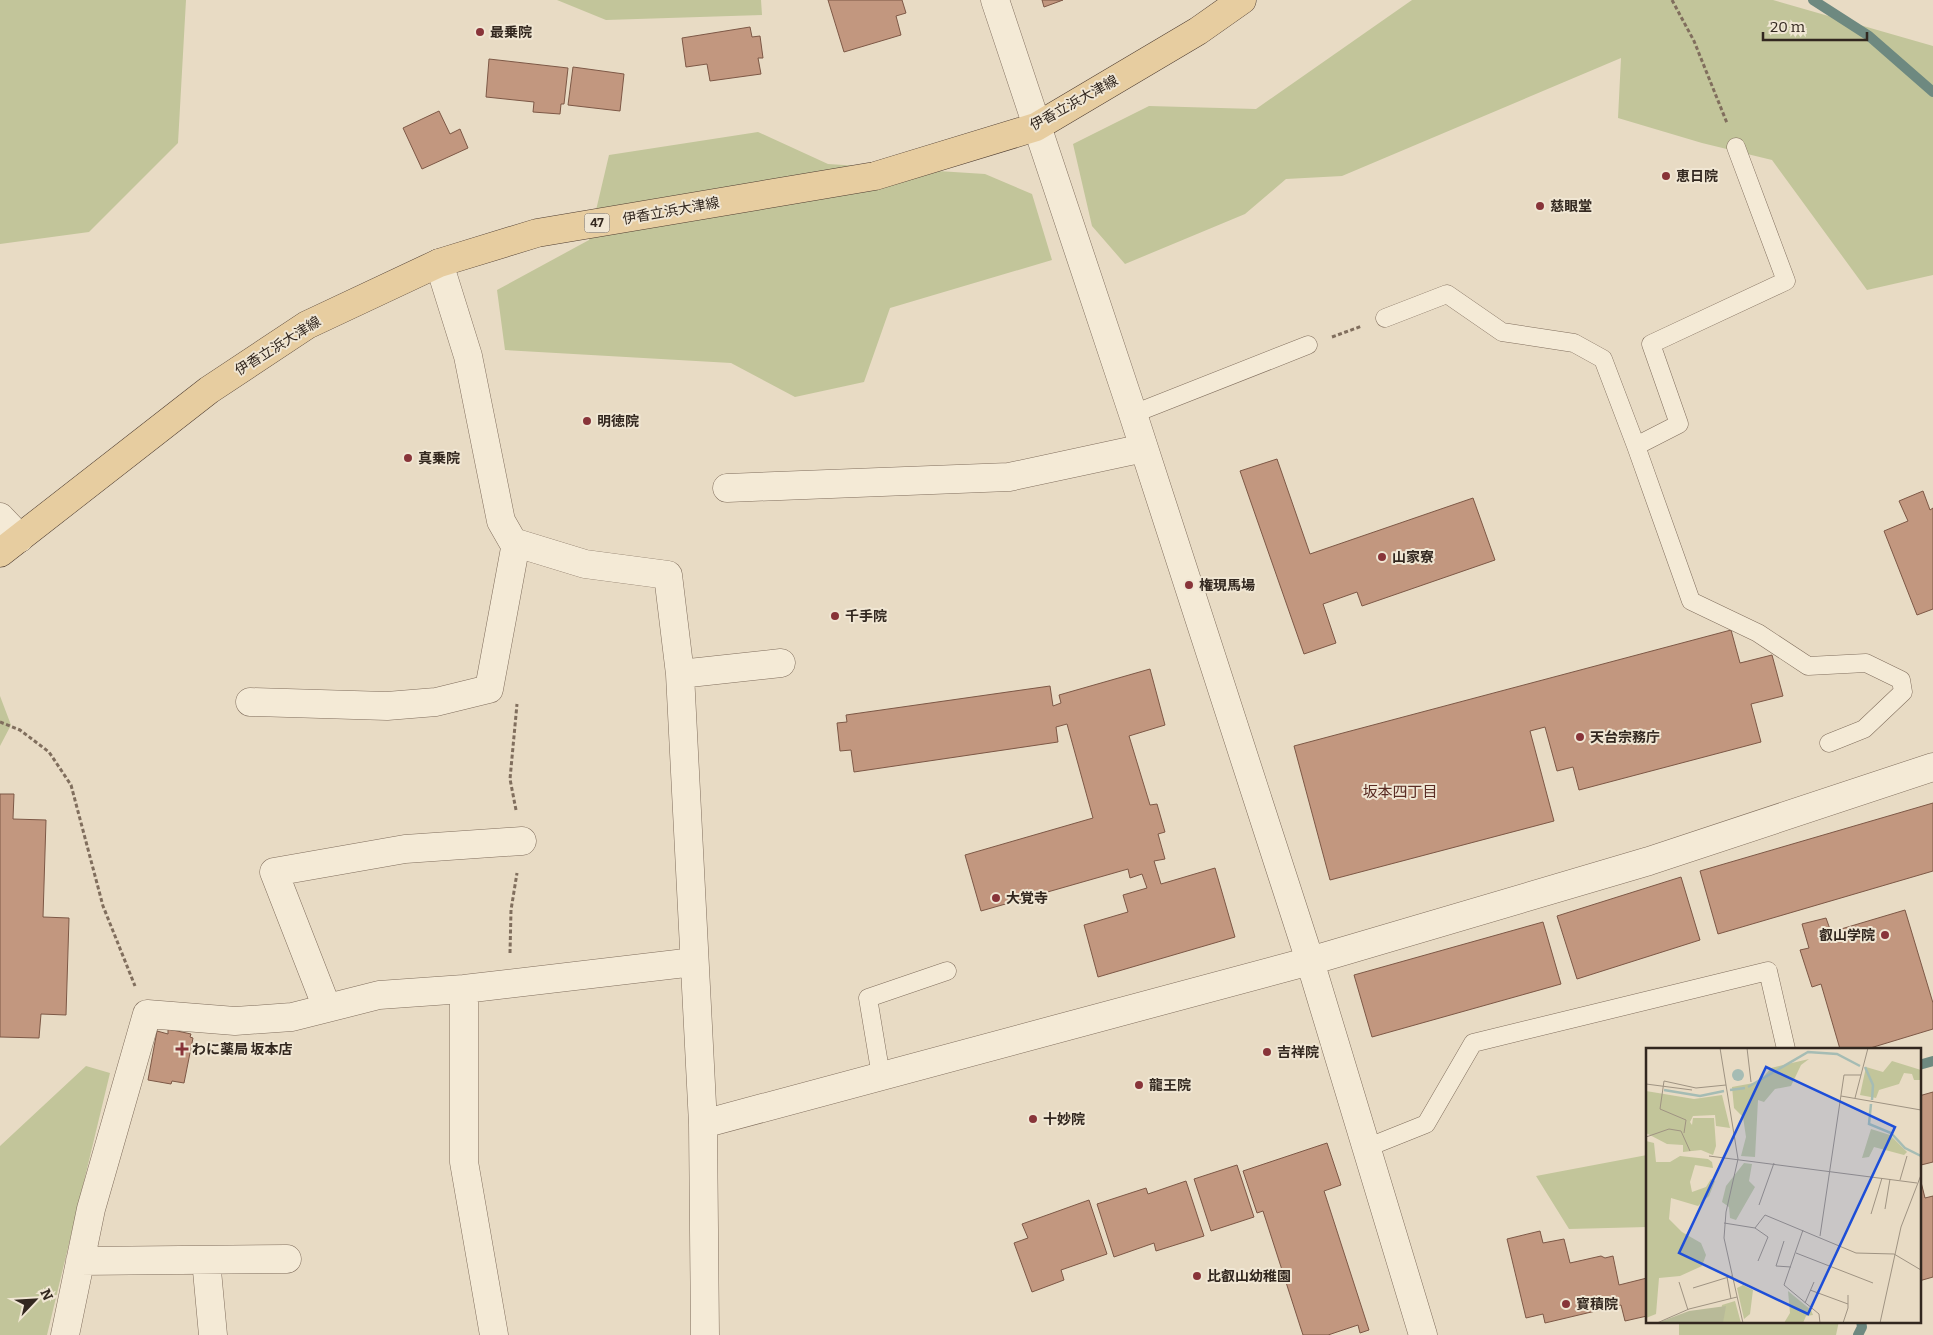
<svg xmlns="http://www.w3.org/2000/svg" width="1933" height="1335" font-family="Bitter,'Noto Sans JP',serif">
<rect width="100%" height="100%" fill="#e8dbc4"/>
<path fill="#c2c59a" d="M0 0H186L178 143 89 232 0 244Z
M557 0H761L762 15 606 20Z
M1412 0H1773L1933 46V275L1867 290 1772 160 1702 143 1618 118 1621 58 1342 176 1286 179 1245 214 1125 264 1092 226 1073 144 1149 106 1256 109Z
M758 132 828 164 985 174 1032 194 1052 260 890 308 864 382 795 397 731 363 505 350 497 290 589 240 609 155Z
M0 696 11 725 0 746Z
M86 1066 110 1073 47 1335H0V1146Z
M1647 1155V1227L1569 1229 1536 1176Z
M1679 1321H1839L1836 1335H1679Z"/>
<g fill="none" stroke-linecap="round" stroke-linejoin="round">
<path stroke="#6e8980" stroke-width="10" d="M1813 0 1869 36 1933 92
M1919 1065 1933 1061
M1858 1335 1862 1327 1861 1321"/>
</g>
<path fill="#c2977f" stroke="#7d5846" d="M828 0H902L906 13 896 16 901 35 844 52Z
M1042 0H1063L1044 7Z
M750 27 752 37 760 36 763 58H758L761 74 710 81 707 64 686 67 682 38Z
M489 59 568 68 564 104H561L560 114 533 112 534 102 486 97Z
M573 67 624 74 620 111 568 105Z
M439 111 450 134 460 129 468 148 422 169 403 128Z
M1277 459 1310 554 1473 498 1495 560 1362 606 1357 592 1323 604 1336 643 1304 654 1240 471Z
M1923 491 1930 510 1933 508V609L1917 615 1884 531 1908 521 1899 501Z
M1731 630 1740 663 1772 655 1783 696 1751 704 1761 742 1579 790 1573 767 1557 771 1545 727 1530 731 1554 821 1330 880 1294 746Z
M1150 669 1165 725 1129 736 1150 805 1157 804 1165 832 1158 834 1165 859 1154 861 1161 884 1215 868 1235 937 1098 977 1084 925 1128 912 1123 895 1147 888 1142 874 1130 878 1128 869 981 911 965 855 1093 818 1067 724 1056 727 1058 742 854 772 851 750 840 751 837 723 847 722 846 715 1050 686 1053 706 1061 703 1059 695Z
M0 794H14L13 819 46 820 43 917 69 918 66 1015 41 1014 39 1038 0 1037Z
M1933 803V871L1718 934 1700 871Z
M1681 877 1700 940 1577 979 1557 916Z
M1905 910 1933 1003V1029L1867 1049H1840L1821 984 1812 987 1800 950 1809 948 1802 924 1826 918 1831 932Z
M1543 922 1561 984 1372 1037 1354 975Z
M168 1029 191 1034 190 1037 193 1038 184 1083 172 1081 171 1084 148 1080 157 1031 168 1034Z
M1933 1092V1162L1921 1165 1919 1158V1096Z
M1327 1143 1341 1185 1324 1191 1369 1330 1360 1333 1358 1325 1328 1335H1303L1263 1211 1257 1213 1243 1171Z
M1237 1165 1254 1217 1211 1231 1194 1179Z
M1919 1174 1925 1198 1933 1196V1277L1919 1281Z
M1186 1181 1204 1236 1156 1251 1154 1243 1114 1257 1097 1204 1146 1188 1148 1194Z
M1089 1200 1107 1254 1061 1270 1064 1280 1032 1292 1014 1243 1028 1238 1022 1224Z
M1540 1231 1543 1243 1564 1239 1570 1263 1601 1256 1605 1258 1613 1256 1619 1285 1647 1278V1316L1625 1321 1621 1305 1545 1323 1543 1314 1526 1318 1507 1239Z"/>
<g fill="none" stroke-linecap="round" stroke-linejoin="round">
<g stroke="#806e5d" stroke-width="19">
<path id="service" d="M1385 318 1447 294 1502 332 1574 343 1603 359 1636 446 1691 601 1758 633 1808 666 1866 663 1901 680 1903 692 1864 729 1829 743
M1133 414 1308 345
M1636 446 1679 424 1651 344 1786 281 1736 147
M881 1076 868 998 947 971
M1366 1148 1426 1124 1473 1043 1768 971 1786 1049"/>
</g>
<g stroke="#806e5d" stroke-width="29">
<path id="minor" d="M995 0 1133 414 1310 961 1423 1335
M439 263 468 356 501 521 513 542 585 564 668 575 680 674 703 1124 705 1335
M727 488 1009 477 1144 448
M0 517 20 538
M680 674 781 663
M250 702 387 706 436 702 489 689 516 543
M464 989V1162L494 1335
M327 1008 274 872 405 849 522 841
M703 1124 1310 961 1649 861 1933 767
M206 1260 213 1335
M80 1261 287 1259
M65 1335 91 1209 147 1014 235 1021 292 1017 379 995 464 989 694 962"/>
</g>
<g stroke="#4f3d31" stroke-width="29">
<path id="primary" d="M0 553 209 390 307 325 439 263 537 233 875 176 1036 127 1198 31 1242 0"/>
</g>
<path stroke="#806e5d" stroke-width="3" stroke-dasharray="4 2.5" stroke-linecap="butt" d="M1672 0 1694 41 1727 123
M1332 337 1362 326
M0 722 20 730 49 752 71 785 103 906 135 986
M516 810 510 779 517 704
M510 953 511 910 517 873"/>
<use href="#service" stroke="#f4ead6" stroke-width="18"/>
<use href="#minor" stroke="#f4ead6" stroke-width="28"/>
<use href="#primary" stroke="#e7cda0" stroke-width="28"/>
</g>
<g fill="#883439" stroke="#f0e6d3" stroke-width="2">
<circle cx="480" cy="32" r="5"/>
<circle cx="1666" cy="176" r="5"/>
<circle cx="1540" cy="206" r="5"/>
<circle cx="587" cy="421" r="5"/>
<circle cx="408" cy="458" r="5"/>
<circle cx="1382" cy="557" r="5"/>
<circle cx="1189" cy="585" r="5"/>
<circle cx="835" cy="616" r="5"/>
<circle cx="1580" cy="737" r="5"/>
<circle cx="996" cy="898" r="5"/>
<circle cx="1885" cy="935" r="5"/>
<path d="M179.5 1041.5h5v5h5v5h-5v5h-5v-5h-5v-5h5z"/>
<circle cx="1267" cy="1052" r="5"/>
<circle cx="1139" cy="1085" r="5"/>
<circle cx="1033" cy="1119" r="5"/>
<circle cx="1197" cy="1276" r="5"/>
<circle cx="1566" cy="1304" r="5"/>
</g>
<g text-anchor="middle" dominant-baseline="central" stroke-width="4" stroke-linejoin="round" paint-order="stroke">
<rect fill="#f0e6d3" stroke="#6b6055" stroke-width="1" x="584.5" y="213.5" width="25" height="19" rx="4"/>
<g font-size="12" font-weight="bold" fill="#32271f">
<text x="597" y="223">47</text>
</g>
<g font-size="14" font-weight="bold" fill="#32271f" stroke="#f0e6d3" text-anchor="start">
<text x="490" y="32">最乗院</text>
<text x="1676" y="176">恵日院</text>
<text x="1550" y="206">慈眼堂</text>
<text x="597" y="421">明徳院</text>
<text x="418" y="458">真乗院</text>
<text x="1392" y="557">山家寮</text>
<text x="1199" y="585">権現馬場</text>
<text x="845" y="616">千手院</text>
<text x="1590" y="737">天台宗務庁</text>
<text x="1006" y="898">大覚寺</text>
<text x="1875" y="935" text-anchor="end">叡山学院</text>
<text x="192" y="1049">わに薬局 坂本店</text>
<text x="1277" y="1052">吉祥院</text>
<text x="1149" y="1085">龍王院</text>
<text x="1043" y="1119">十妙院</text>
<text x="1207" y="1276">比叡山幼稚園</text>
<text x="1576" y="1304">寳積院</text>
</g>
<g font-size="14" fill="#32271f" stroke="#f0e6d3">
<text transform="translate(1074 103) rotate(-29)">伊香立浜大津線</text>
<text transform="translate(671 211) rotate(-10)">伊香立浜大津線</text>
<text transform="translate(278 346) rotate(-32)">伊香立浜大津線</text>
</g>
<g font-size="15" fill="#5a2c24" stroke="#f0e6d3">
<text x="1400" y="792">坂本四丁目</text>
</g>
</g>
<g transform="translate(1646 1048)">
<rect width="275" height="275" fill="#e8dbc4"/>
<path d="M163 11 155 17 145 38 129 41 118 54 112 52 109 109 95 108 100 89 97 69 88 60 86 39 113 34 125 20ZM246 13 275 22V32H268L266 26 258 25 253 36 233 42 230 50 214 47 220 19 237 24ZM0 43 48 51 76 47 84 80 70 78 69 67 47 68 44 74 46 77 47 70H68L70 98 67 107 55 102 37 104V97L21 96 0 85ZM225 81 244 87 261 104 258 107 228 99 223 109 216 110ZM0 93 8 95 10 114H24L34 108 62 111 66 114 67 120 49 117 44 134 46 144 60 139 65 131 69 133 63 148 52 158 25 150 23 171 36 184 55 195 60 207 56 218 34 228 13 230 10 266 0 270ZM98 115 106 116 103 133 109 139 90 172 84 170 83 159 76 154 80 138ZM97 237 107 242 104 266 98 271 91 240ZM142 243 165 262 167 267 160 268 157 275H138L144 265ZM89 253 95 275H74L76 257Z" fill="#c2c59a"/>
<path d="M80 258 77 275H11L43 263Z" fill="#b8ba98"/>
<path d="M86 27a6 6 0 1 1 12 0a6 6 0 1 1-12 0Z" fill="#a5bcb4"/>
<path fill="none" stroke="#a5bcb4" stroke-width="2.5" d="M219 19 227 37 226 52M102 39 162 4 191 6 214 18M18 42 54 48 78 43M84 42 99 40M225 56 223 76 245 85 259 100 275 108"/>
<path fill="none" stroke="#9f9382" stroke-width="1" d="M74 0 92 111 80 164 78 190 97 275M101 0 105 34M0 36 46 42M195 48 275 62M209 50 222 0M38 85 40 72 14 61 18 33 50 40 80 37M0 89 23 81 35 83 44 103M63 108 271 135M254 132 261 108M113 157 128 115M239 161 244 131M225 166 236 130M78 175 109 180 119 167 210 205 248 206 275 222M109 180 122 189 112 213M157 182 138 237 173 266 174 275M174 188 198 27H215M138 193 130 218 145 219M150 205 227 235M81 229 85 251M33 234 42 262M47 240 86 228M164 242 202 256M159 255 168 234M11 275 43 261 91 249M197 275 202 260V247M234 275 255 179 275 127"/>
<path fill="#1d4ed8" fill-opacity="0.15" stroke="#1d4ed8" stroke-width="2.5" d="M120 19 249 79 162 266 33 205Z"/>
<rect width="275" height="275" fill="none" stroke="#32271f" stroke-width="2.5"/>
</g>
<g transform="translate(35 1300) rotate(65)" stroke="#f0e6d3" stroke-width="4" paint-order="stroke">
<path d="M0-4L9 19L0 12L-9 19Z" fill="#32271f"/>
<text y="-8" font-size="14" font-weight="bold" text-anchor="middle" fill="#32271f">N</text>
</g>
<path d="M1763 32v8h104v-8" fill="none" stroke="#32271f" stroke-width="2.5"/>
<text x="1770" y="32" font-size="15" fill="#32271f" stroke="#f0e6d3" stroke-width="4" paint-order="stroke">20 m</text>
</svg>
